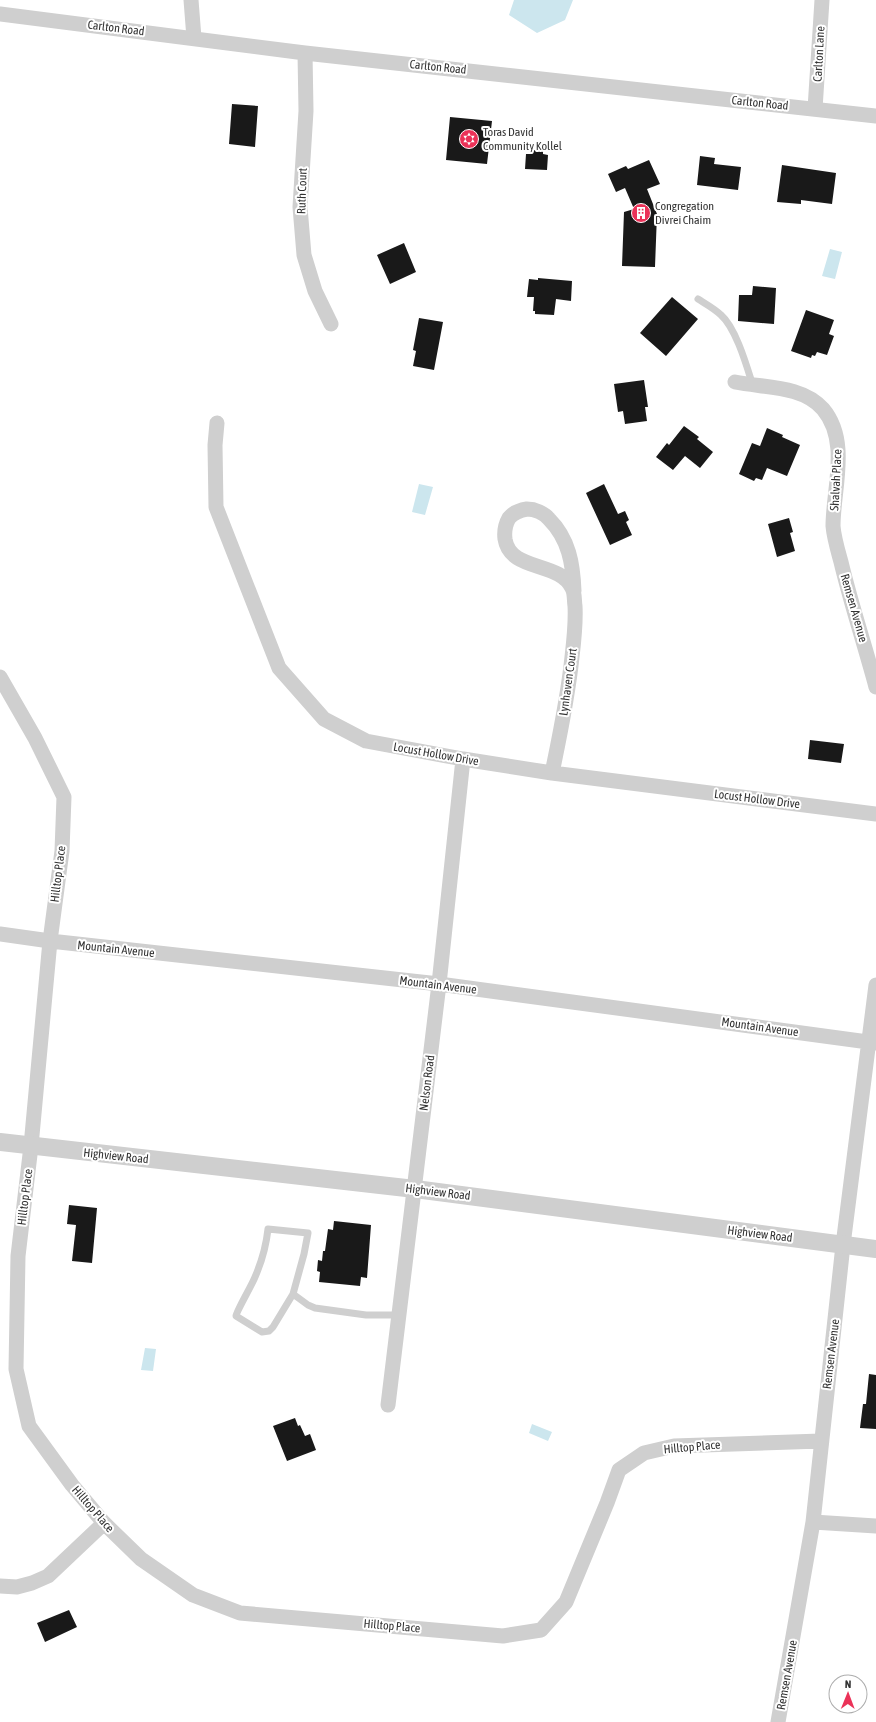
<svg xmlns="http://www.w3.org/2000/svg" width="876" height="1722" font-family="'Asap Condensed',sans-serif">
<rect width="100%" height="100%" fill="#fff"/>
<path fill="#cce6ee" d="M514 0H573L565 20 537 33 509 15Z
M830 249 842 252 835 279 822 276Z
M419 484 433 487 425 515 412 512Z
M145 1348 156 1349 153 1371 141 1370Z
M532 1424 552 1432 548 1441 529 1433Z"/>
<path fill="#191919" d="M232 104 258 106 255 147 229 144Z
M450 117 492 121 487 164 446 160Z
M532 150H543V154L548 155 547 170 525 169 526 154H532Z
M700 156 715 158 714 164 741 167 738 190 697 185Z
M649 160 660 184 647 189 657 214 655 267 622 266 624 212 634 209 625 188 616 192 608 174 626 166 628 169Z
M782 165 836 173 832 204 801 200V204L777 202Z
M404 243 416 272 390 284 377 255Z
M538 278 572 281 571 301 556 299 554 315 535 314V311H533L534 297H527L529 279 538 280Z
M753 286 776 288 774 324 738 321 739 295H752Z
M672 297 698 319 666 356 640 333Z
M806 310 834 320 829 334 834 336 827 355 817 352 815 356 812 355 811 358 791 351Z
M419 318 443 322 434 370 413 366 416 351 413 350Z
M644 380 648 407H645L647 421 625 424 623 411 618 412 614 384Z
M684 426 699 437 697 439 713 452 700 468 685 456 673 470 656 457 667 443 669 445Z
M767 428 783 435 782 437 800 445 787 476 767 468 762 480 756 478 754 481 739 474 752 443 760 446Z
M604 484 618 514 625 511 629 520 626 522 632 535 610 545 586 493Z
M789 518 793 532 790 533 795 551 777 557 768 524Z
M810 740 844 744 841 763 808 759Z
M69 1205 97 1208 92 1263 72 1261 76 1225 67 1224Z
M334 1221 371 1225 367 1278 361 1277 360 1286 319 1282 320 1272 317 1271 318 1260 322 1261 323 1251H325L328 1229 333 1230Z
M869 1374 876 1375V1429L860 1428 863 1404H866Z
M295 1418 298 1426 300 1425 305 1436 310 1434 316 1450 287 1461 273 1426Z
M69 1610 77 1627 45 1642 37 1623Z"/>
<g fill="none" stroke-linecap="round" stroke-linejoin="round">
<path stroke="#cfcfcf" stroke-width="7" d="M698 299C706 304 715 309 721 315 736 328 747 367 753 386
M293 1294 273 1327 269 1331 262 1332 236 1316C236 1312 252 1285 255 1277 262 1261 266 1247 268 1229L308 1233 304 1254 293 1294 308 1305 315 1308 366 1315H399"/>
<path stroke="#cfcfcf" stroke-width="15" d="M191 0 194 38
M0 14 305 53 876 116
M305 53 306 111 300 207 304 255 315 291 331 324
M815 109 822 0
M735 382C764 388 802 385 823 409 850 441 833 489 833 526 834 538 838 551 841 562 851 604 865 646 876 687
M217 423 215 445 216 507 279 668 324 719 366 741 463 759 552 773 876 814
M0 677 35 738 64 797 62 851 50 941 31 1146 18 1256 16 1369 29 1426 72 1485 104 1523 141 1559 193 1595 240 1613 503 1636 541 1630 566 1602 607 1503 619 1470 644 1453 674 1446 821 1441
M552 773C560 735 568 696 572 657 574 640 576 623 575 606 574 600 575 593 572 588 560 561 510 572 505 539 504 531 505 525 509 518 513 513 521 510 527 509 535 509 544 513 549 519 569 539 573 564 574 591
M0 934 50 941 439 984 876 1043
M388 1405 439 984 463 759
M813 1522 876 1526
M0 1586 17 1587 32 1583 48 1576 104 1523
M778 1722 813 1522 843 1245 876 985"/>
<path stroke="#cfcfcf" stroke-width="18" d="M0 1142 415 1189 876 1249"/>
</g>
<defs>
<g id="synagogue-disc" transform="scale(1)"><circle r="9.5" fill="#eb3258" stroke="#fff"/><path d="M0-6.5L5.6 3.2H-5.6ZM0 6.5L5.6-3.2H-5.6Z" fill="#fff"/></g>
<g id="building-disc" transform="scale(1)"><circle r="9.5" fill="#eb3258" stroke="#fff"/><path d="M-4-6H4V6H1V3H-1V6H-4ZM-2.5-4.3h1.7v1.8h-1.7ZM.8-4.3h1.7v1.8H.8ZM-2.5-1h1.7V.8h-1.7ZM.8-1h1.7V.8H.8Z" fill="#fff"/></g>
</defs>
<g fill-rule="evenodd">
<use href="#synagogue-disc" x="469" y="139"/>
<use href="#building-disc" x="641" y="213"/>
</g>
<g text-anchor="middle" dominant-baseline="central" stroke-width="4" stroke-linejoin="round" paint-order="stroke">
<g font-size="12" fill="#323232" stroke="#fff">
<text transform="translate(116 28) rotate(7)">Carlton Road</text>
<text transform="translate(819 54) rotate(-87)">Carlton Lane</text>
<text transform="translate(438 67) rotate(6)">Carlton Road</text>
<text transform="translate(760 103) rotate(6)">Carlton Road</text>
<text transform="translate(302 191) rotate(-88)">Ruth Court</text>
<text transform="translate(836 480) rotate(-87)">Shalvah Place</text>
<text transform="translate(854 608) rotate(74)">Remsen Avenue</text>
<text transform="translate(568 682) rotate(-82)">Lynhaven Court</text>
<text transform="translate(436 754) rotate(10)">Locust Hollow Drive</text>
<text transform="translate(757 799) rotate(7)">Locust Hollow Drive</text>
<text transform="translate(58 874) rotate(-83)">Hilltop Place</text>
<text transform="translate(116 949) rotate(6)">Mountain Avenue</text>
<text transform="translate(438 985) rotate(7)">Mountain Avenue</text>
<text transform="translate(760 1027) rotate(8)">Mountain Avenue</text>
<text transform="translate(427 1083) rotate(-83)">Nelson Road</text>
<text transform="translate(116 1156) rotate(6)">Highview Road</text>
<text transform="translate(438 1192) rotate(7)">Highview Road</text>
<text transform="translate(25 1197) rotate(-83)">Hilltop Place</text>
<text transform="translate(760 1234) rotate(7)">Highview Road</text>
<text transform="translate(831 1354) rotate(-83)">Remsen Avenue</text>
<text transform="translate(692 1447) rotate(-5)">Hilltop Place</text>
<text transform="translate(93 1509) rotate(49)">Hilltop Place</text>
<text transform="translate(392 1626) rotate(5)">Hilltop Place</text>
<text transform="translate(787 1675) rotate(-80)">Remsen Avenue</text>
</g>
<g font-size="12" fill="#323232" stroke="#fff" text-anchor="start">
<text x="483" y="132">Toras David<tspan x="483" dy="14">Community Kollel</tspan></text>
<text x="655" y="206">Congregation<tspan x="655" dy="14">Divrei Chaim</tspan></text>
</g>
</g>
<g transform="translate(848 1694) rotate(1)"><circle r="19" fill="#ffffff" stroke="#adadad"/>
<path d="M0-3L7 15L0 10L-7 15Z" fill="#eb3258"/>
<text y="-6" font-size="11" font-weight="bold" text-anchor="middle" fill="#323232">N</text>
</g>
</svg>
